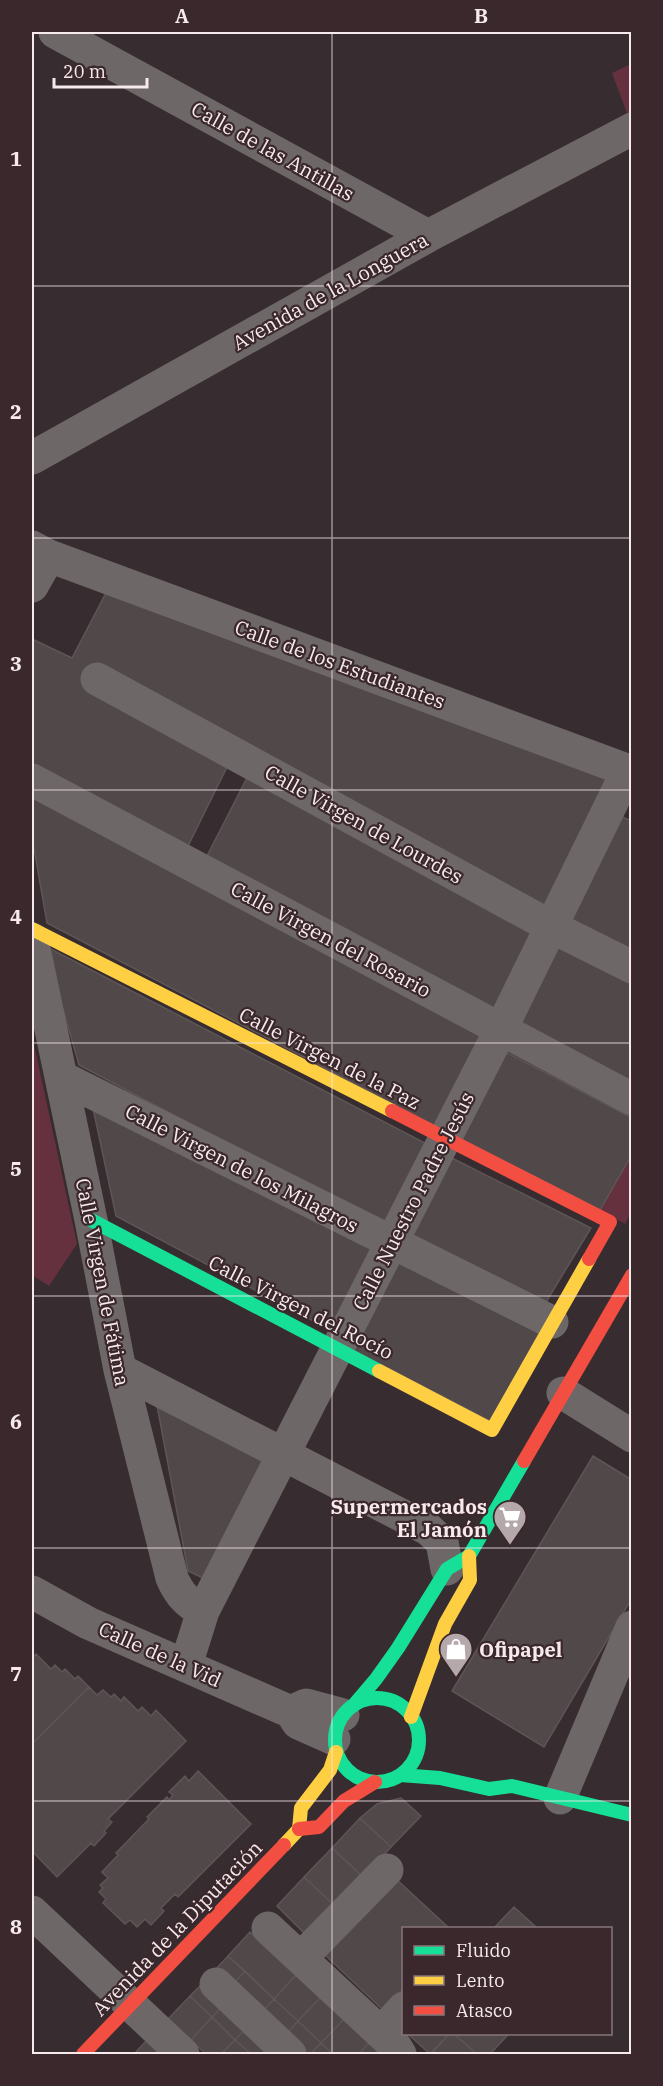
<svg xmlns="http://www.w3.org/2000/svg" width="663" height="2086" font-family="'IBM Plex Serif',serif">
<rect width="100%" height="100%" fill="#372c2f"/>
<path fill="#65313f" d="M631 64V124L612 73Z
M32 1035 77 1244 49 1286 32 1275Z
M631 1154V1212L625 1224 600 1210Z"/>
<path fill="#51484a" stroke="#5e5557" stroke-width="1.5" d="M107 591 616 775 550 908 231 759 188 846 32 767V639L72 658Z
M251 770 544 928 499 1016 206 858Z
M32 793 487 1033 439 1128 47 923 32 837Z
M622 817 632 821V954L569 921Z
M557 941 632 979V1082L516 1023Z
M45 946 427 1144 386 1227 79 1065Z
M504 1051 632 1118V1154L600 1210 459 1138Z
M91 1099 374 1246 332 1331 116 1216Z
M448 1156 591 1228 540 1312 403 1243Z
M396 1253 541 1329 492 1422 347 1347Z
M156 1400 269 1458 207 1580 188 1571Z
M593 1456 632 1480V1598L544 1747 452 1691Z
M36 1654 51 1669 55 1665 62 1672 65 1669 75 1679 78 1676 89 1687 32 1744V1656L33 1657Z
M89 1687 97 1695 103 1690 111 1697 114 1694 121 1701 124 1697 138 1711 142 1707 151 1716 156 1710 186 1741 108 1819 112 1822 104 1831 106 1833 94 1846 91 1843 57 1877 32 1851V1744Z
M198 1771 251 1824 178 1897 175 1894 161 1908 164 1911 151 1925 145 1919 137 1927 130 1920 125 1924 103 1903 106 1899 99 1892 103 1888 100 1885 108 1878 102 1872 118 1855 116 1853 149 1819 147 1817 167 1797 169 1800 173 1795 169 1792 185 1776 189 1781Z
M401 1798 421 1816 391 1847 360 1818 377 1804Z
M360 1818 391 1847 363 1877 332 1848Z
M332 1848 363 1877 335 1906 304 1877Z
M304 1877 335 1906 307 1936 277 1906Z
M395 1878 449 1928H404V1988L383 2010 324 1954Z
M514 1907 537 1928H494Z
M250 1932 296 1975 274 1999 228 1956Z
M228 1956 245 1971 231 1986 214 1971Z
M245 1971 274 1999 260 2014 231 1986Z
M296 1975 320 1998 298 2021 274 1999Z
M203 1983 225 2004 212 2017 190 1996Z
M190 1996 212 2017 191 2040 168 2019Z
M320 1998 344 2019 321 2043 298 2021Z
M274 1999 298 2021 285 2036 260 2014Z
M225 2004 248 2026 235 2040 212 2017Z
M212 2017 235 2040 221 2054H206L191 2040Z
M344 2019 369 2043 359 2054H333L321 2043Z
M298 2021 321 2043 310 2054H304L285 2036Z
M248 2026 268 2054H251L235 2040Z
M408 2034H449L430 2054Z
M449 2034H454L477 2054H431Z
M454 2034H504L507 2036 490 2054H477Z
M148 2039 164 2054H134Z
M235 2040 251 2054H221Z
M321 2043 333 2054H310Z
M369 2043 382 2054H359Z"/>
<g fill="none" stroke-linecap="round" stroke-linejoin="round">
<path stroke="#6d6768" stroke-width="33" d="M55 32 428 236
M32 458 428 236 632 129
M32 547 49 556 32 586
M49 556 632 772
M97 679 552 927 632 967
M32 780 632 1099
M32 939 91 1220 120 1370 172 1578C179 1594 187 1603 203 1611
M61 1077 552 1322
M120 1370 428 1529 442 1542 447 1569
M563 1393 632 1436
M32 1592 88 1623 291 1712 298 1723 334 1739
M186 1665 203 1611 501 1029 628 770
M291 1712 306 1705 343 1715
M560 1798 632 1627
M32 1912 183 2054
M268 1928 395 2046 400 2054
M301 1958 387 1870
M216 1984 290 2054
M381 2033 404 2008"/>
<path stroke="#16e098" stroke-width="14" d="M91 1220 379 1371
M335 1740a42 42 0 1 1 84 0a42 42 0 1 1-84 0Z
M353 1706 376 1679 398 1648 447 1569 469 1556 524 1461
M400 1775 440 1778 489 1789 512 1786 632 1815"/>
<path stroke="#ffcf43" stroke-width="14" d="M32 929 392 1111
M379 1371 492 1430 589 1259
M411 1717 445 1624 470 1580 469 1556
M284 1845 299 1829 301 1808 330 1770 336 1752"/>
<path stroke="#f24e42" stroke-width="14" d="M392 1111 610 1222 589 1259
M524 1461 632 1275
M299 1829 319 1827 344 1801 375 1782
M83 2054 284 1845"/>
</g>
<path fill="none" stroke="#f7eaed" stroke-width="1.5" stroke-opacity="0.55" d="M332 32V2054M32 286H632M32 538H632M32 790H632M32 1043H632M32 1296H632M32 1548H632M32 1801H632"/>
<defs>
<g id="supermarket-pin" transform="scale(1.725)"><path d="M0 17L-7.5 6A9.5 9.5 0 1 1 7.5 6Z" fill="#b4a8aa" stroke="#3b282c"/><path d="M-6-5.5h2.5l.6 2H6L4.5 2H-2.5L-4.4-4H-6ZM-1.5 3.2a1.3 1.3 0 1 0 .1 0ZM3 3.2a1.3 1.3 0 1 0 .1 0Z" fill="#fff"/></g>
<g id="shop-pin" transform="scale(1.725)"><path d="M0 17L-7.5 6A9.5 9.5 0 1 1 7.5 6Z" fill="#b4a8aa" stroke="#3b282c"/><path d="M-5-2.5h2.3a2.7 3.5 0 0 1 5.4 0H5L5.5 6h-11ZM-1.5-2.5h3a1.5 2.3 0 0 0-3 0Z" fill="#fff"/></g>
</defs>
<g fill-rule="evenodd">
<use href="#supermarket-pin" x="510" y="1517"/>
<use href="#shop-pin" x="456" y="1649"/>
</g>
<g text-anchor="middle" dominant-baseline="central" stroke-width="4.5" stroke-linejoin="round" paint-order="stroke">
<g font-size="20" fill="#f7eaed" stroke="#3b282c">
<text transform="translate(273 151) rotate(29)">Calle de las Antillas</text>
<text transform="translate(330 291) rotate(-29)">Avenida de la Longuera</text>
<text transform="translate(340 664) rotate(20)">Calle de los Estudiantes</text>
<text transform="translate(364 824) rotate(29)">Calle Virgen de Lourdes</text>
<text transform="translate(331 939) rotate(28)">Calle Virgen del Rosario</text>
<text transform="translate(330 1058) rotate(27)">Calle Virgen de la Paz</text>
<text transform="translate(242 1168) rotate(27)">Calle Virgen de los Milagros</text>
<text transform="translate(413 1201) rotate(-63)">Calle Nuestro Padre Jesús</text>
<text transform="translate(103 1282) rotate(79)">Calle Virgen de Fátima</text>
<text transform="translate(301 1307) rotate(27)">Calle Virgen del Rocío</text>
<text transform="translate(160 1654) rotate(24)">Calle de la Vid</text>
<text transform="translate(177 1928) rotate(-46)">Avenida de la Diputación</text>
</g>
<g font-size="20" font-weight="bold" fill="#f7eaed" stroke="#3b282c" text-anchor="end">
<text x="487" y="1506">Supermercados<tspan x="487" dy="23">El Jamón</tspan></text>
<text x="479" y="1649" text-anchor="start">Ofipapel</text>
</g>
</g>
<rect width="663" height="2086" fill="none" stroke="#3b282c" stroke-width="66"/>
<rect x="402" y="1927" width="210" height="108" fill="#3b282c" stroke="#867679" stroke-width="1.5"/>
<rect x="414" y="1946" width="30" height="9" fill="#16e098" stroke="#867679" stroke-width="1.5"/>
<text x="456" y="1957" font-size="18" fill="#f7eaed">Fluido</text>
<rect x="414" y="1976" width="30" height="9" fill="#ffcf43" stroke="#867679" stroke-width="1.5"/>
<text x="456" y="1987" font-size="18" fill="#f7eaed">Lento</text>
<rect x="414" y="2006" width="30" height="9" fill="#f24e42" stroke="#867679" stroke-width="1.5"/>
<text x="456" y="2017" font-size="18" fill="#f7eaed">Atasco</text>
<path d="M54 78v9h93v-9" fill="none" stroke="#f7eaed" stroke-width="3"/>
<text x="63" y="78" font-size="18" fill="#f7eaed" stroke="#3b282c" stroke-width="4.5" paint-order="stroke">20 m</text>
<rect x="33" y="33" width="597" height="2020" fill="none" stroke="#f7eaed" stroke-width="2"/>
<g font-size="20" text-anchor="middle" font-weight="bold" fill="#f7eaed">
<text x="182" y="23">A</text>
<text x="481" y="23">B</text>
<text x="16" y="166">1</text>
<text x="16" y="419">2</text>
<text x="16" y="671">3</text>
<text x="16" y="924">4</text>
<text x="16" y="1176">5</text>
<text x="16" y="1429">6</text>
<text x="16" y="1681">7</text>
<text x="16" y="1934">8</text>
</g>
</svg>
